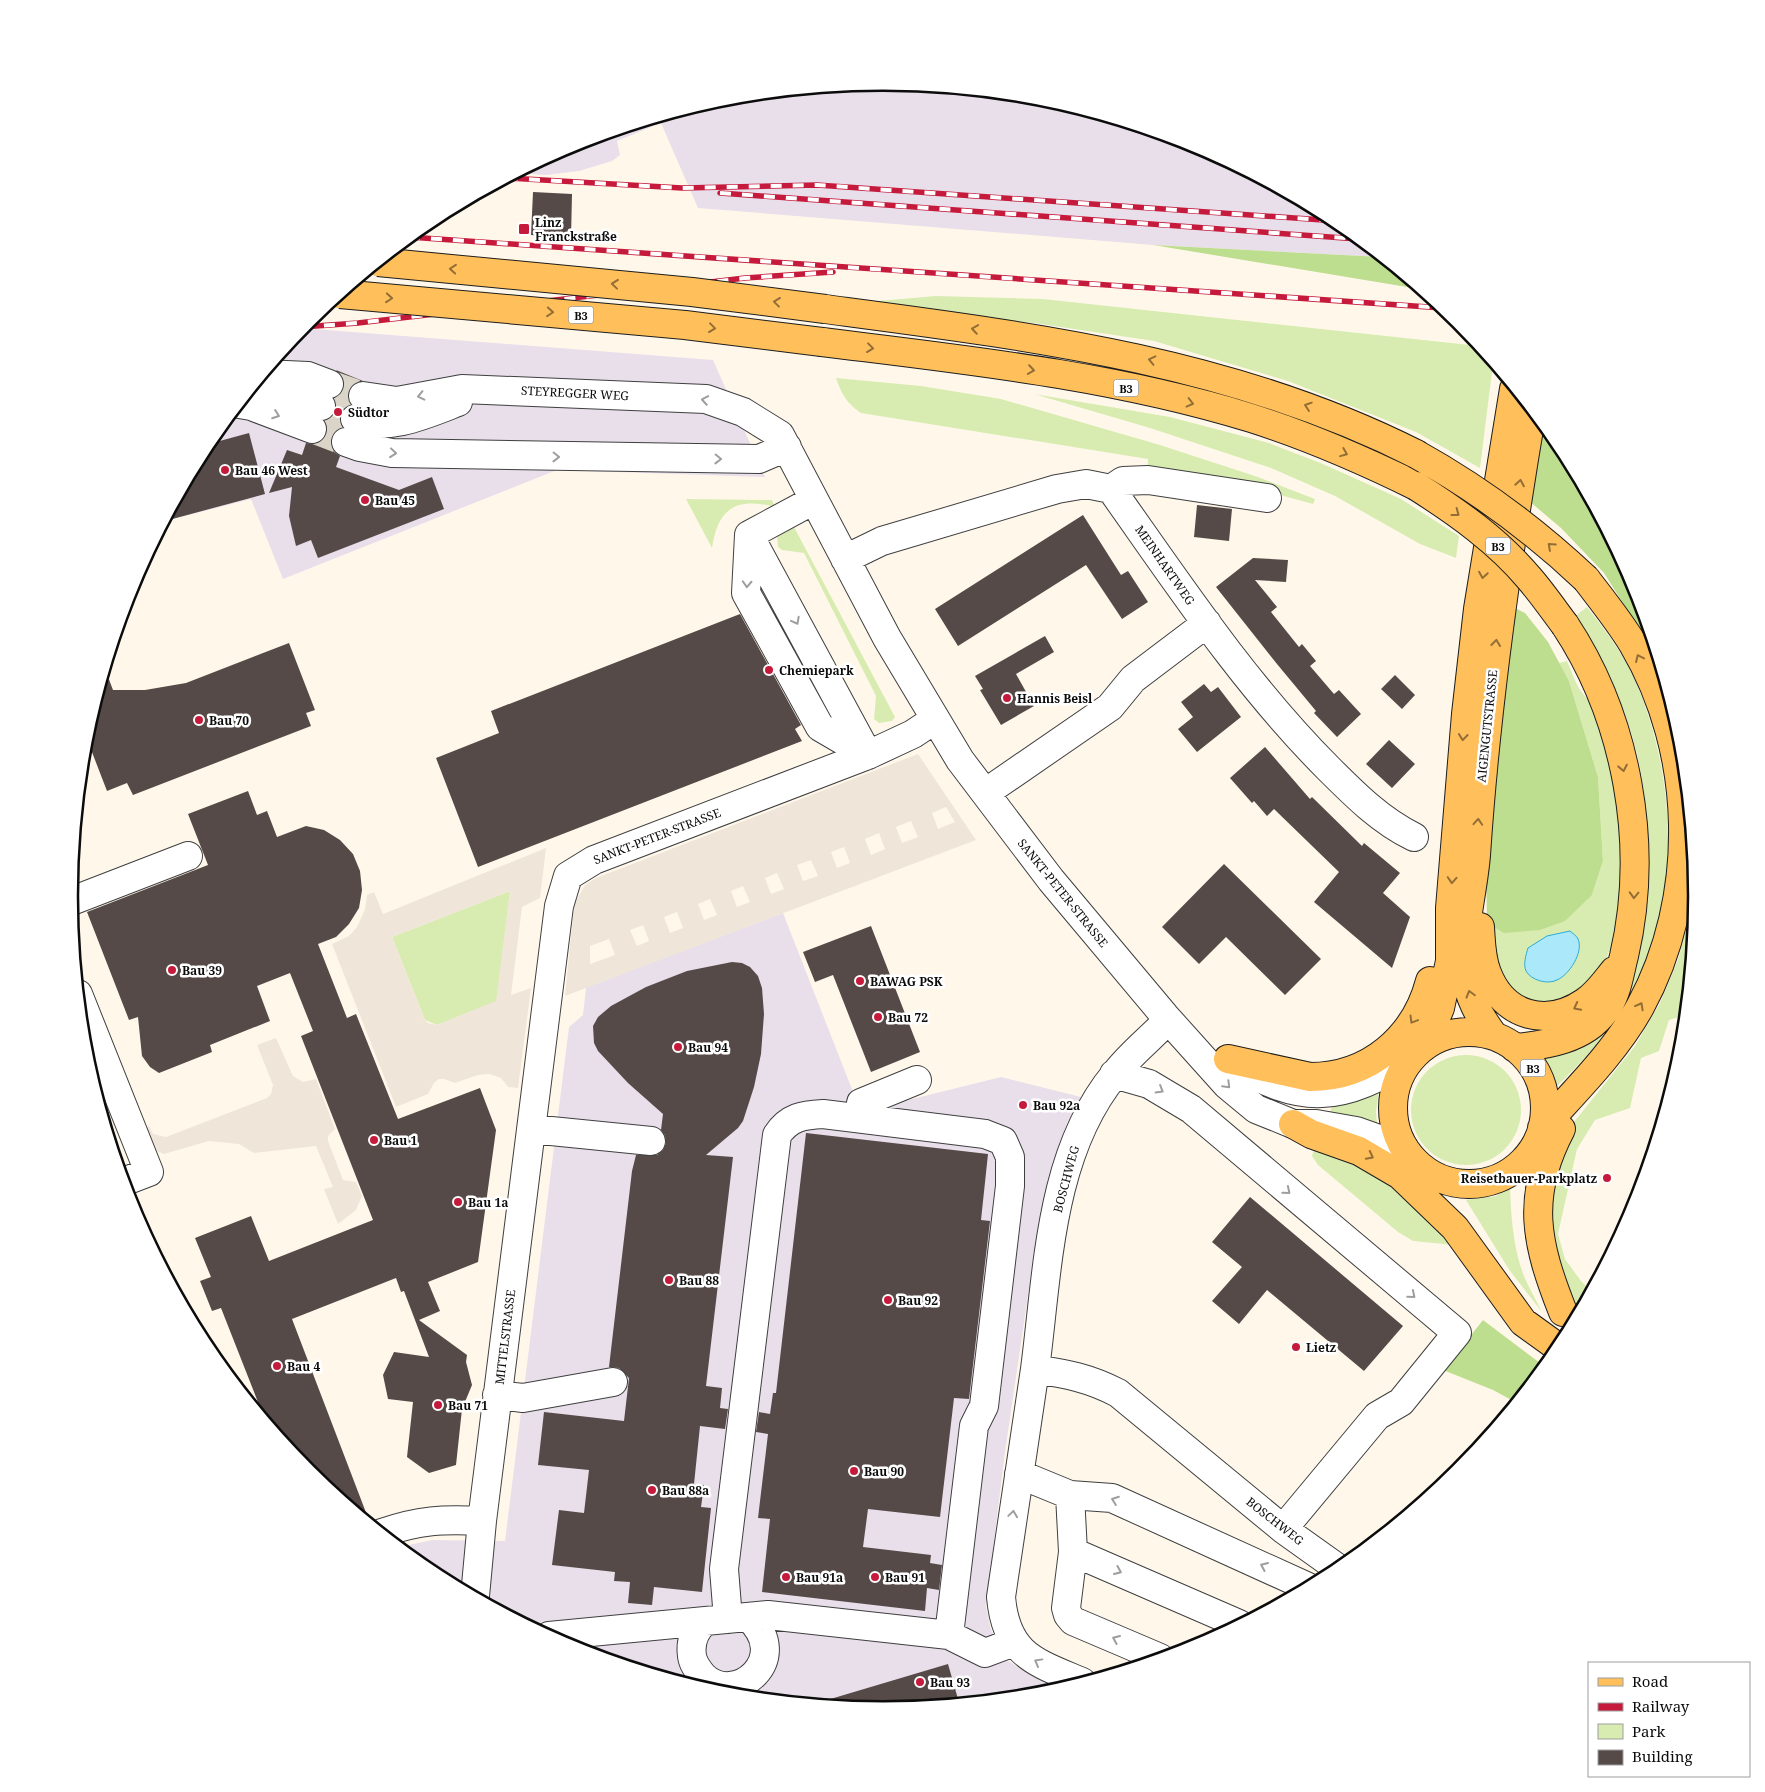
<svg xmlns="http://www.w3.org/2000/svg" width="1765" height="1792" font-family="'Noto Serif',serif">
<rect width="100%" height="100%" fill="#fff8ea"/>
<path fill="#e8dfeb" d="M883 82 1042 98 1194 144 1335 220 1381 257 1153 245 698 208 661 123 617 141 620 155 612 161 579 171 546 175 516 173 571 144 724 98Z
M301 328 713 360 765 477 557 470 283 579 251 499 165 521 206 444Z
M783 913 855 1097 884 1106 1001 1077 1081 1097 1068 1121 1057 1150 1039 1220 1005 1452 986 1607 991 1630 1007 1660 1031 1676 1061 1688 1041 1694 882 1710 723 1694 571 1648 430 1572 400 1547 432 1540 505 1541 569 1027 583 1015 586 987Z"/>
<path fill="#d8ecb1" d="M936 296 1043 299 1479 346 1493 364 1480 468 1416 432 1288 381 1154 341 1034 323 877 308 878 301Z
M836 378 921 386 1001 399 1160 445 1258 477 1315 499 1313 504 1244 485 1147 472 1148 459 861 413C847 404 841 393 836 378Z
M1034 394 1170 417 1269 443 1323 464 1401 499 1459 536 1456 558 1420 544 1335 496 1271 468 1150 428Z
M686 499 772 500 775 507C736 497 718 508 712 548Z
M794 527 895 717 892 721 879 723 874 719 876 696 804 553 782 550 778 547 777 536 782 531Z
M1587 607C1605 630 1625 656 1636 683 1676 774 1682 901 1634 991 1613 1029 1584 1060 1553 1090L1547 1067 1541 1058C1558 1055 1580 1051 1593 1038 1601 1031 1626 995 1630 986 1655 926 1652 808 1635 746 1623 699 1599 658 1574 617Z
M1567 661C1572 672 1576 686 1584 695 1586 698 1589 700 1591 703 1619 768 1642 931 1589 986 1580 995 1560 1001 1549 1007L1517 997 1498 970 1487 923 1592 895 1603 861 1598 777 1569 681 1559 663Z
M510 891 497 1001 437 1025 425 1020 392 937Z
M1696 899 1685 1015 1669 1020 1659 1051 1641 1058 1630 1108 1595 1120 1577 1149 1558 1234 1565 1259 1581 1281 1590 1290 1579 1311 1564 1286 1545 1211 1563 1143 1574 1122 1635 1046 1660 1003 1679 957 1693 900Z
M1411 1110a55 55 0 1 1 110 0a55 55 0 1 1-110 0Z
M1379 1091 1376 1112 1377 1123 1329 1116 1332 1106 1352 1101Z
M1315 1146 1342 1155 1404 1192 1454 1245 1413 1241 1398 1232 1318 1165 1312 1156Z
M1510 1186C1511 1216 1513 1248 1524 1276 1529 1288 1536 1300 1542 1312L1510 1271 1466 1200 1496 1196Z"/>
<path fill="#bede8f" d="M1153 245 1381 257 1419 289Z
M1543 424 1559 444 1634 585 1655 654 1604 573 1561 528 1529 501Z
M1507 604 1525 613 1548 642 1569 681 1598 777 1603 861 1592 895 1565 921 1540 930 1504 933 1487 923 1486 867Z
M1483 1320 1544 1366 1515 1402 1493 1390 1443 1370Z"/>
<path fill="#efe6d9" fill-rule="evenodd" d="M918 754 976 840 565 996 574 905 585 885 596 878ZM946 807 955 822 938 829 932 813ZM911 821 918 837 902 843 896 827ZM879 833 885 849 871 855 865 839ZM844 847 850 863 837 868 831 852ZM811 860 818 876 803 881 797 865ZM777 873 784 889 771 894 765 878ZM743 886 750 902 737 907 731 891ZM710 899 717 915 704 920 698 904ZM677 912 683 928 670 933 664 917ZM643 925 649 941 637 946 630 930ZM609 939 615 955 590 964V946Z
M546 848 540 898 522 907 511 995 531 988 518 1088 508 1087 501 1078 489 1074 478 1075 455 1083 444 1079H439L434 1083 428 1094 396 1107 332 944 349 936 357 927 365 909 367 895 374 892 383 914ZM510 891 496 1001 437 1025 428 1023 425 1020 392 937Z
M276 1038 293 1076 303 1082 316 1079 335 1129 328 1136V1141L343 1180 356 1182 362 1196 356 1210 338 1224 324 1189 333 1187 316 1146 254 1153 239 1144 209 1141 164 1154 154 1150 143 1129 149 1126 153 1134 166 1137 267 1098 271 1094 273 1085 257 1045Z"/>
<path fill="#abe8fa" stroke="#2dabd7" d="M1570 931C1572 933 1577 936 1578 939 1584 952 1569 975 1557 980 1547 985 1531 980 1526 971 1523 964 1526 955 1528 948L1547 936Z"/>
<path fill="#554a47" d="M533 192 572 194 571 238 531 235Z
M336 370 363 381 350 387 348 394 350 404 344 408 340 415 342 427 336 430 331 437V445L334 452 340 456 336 467 399 490 432 477 444 509 318 558 311 540 296 546 289 516 292 487 269 493 287 450 302 455 306 443 315 444 322 441 326 435 327 427 325 421 335 412 336 404 334 398 344 389V381Z
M249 433 265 494 165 521 205 445Z
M1197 505 1232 509 1229 541 1194 537Z
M1083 515 1121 575 1128 571 1148 602 1122 619 1086 565 958 646 935 609Z
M1253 558 1288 560 1286 582 1255 580 1277 607 1271 612 1299 647 1302 644 1316 661 1310 666 1334 694 1339 690 1361 714 1337 737 1314 713 1316 711 1277 664 1216 587Z
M740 614 801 725 795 729 802 741 478 867 436 758 499 733 491 711Z
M1045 636 1054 652 1016 674 1034 706 1001 725 980 690 983 689 975 676Z
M289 643 315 710 306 713 311 726 133 795 127 783 107 791 85 734 105 669 113 690H145L186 683Z
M1395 675 1415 695 1402 709 1381 689Z
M1204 684 1211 692 1218 687 1241 717 1197 752 1178 729 1193 717 1181 702Z
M1389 740 1415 764 1392 788 1366 764Z
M1265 747 1310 799 1312 797 1362 846 1364 843 1400 873 1383 893 1410 917 1392 968 1314 902 1339 872 1274 809 1267 816 1254 801 1252 803 1230 778Z
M248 791 257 815 267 811 277 837 306 826 324 830 340 840 353 854 360 871 362 890 359 908 349 924 336 937 318 944 347 1018 356 1014 398 1119 480 1088 496 1130 478 1262 428 1282 440 1311 419 1320 467 1355 466 1362 472 1385 462 1409 456 1465 429 1473 407 1457 413 1402 388 1399 383 1375 394 1352 429 1357 404 1291 401 1292 396 1278 292 1319 370 1523 307 1471 265 1420 221 1308 212 1311 200 1281 211 1277 195 1238 251 1216 269 1261 373 1220 301 1036 313 1031 290 973 257 986 270 1021 210 1045 212 1052 159 1073 150 1067 142 1056 138 1017 129 1020 87 912 208 865 188 814Z
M1224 864 1321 959 1285 995 1226 937 1199 964 1162 927Z
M871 926 920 1052 871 1072 833 975 815 982 803 952Z
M732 962 742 963 750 967 758 976 762 988 764 1014 761 1054 754 1087 743 1121 738 1128 706 1155 733 1157 706 1386 722 1388 720 1408 728 1409 725 1429 700 1426 694 1484 704 1485 701 1507 711 1508 702 1592 654 1587 652 1605 628 1603 630 1582 614 1581 615 1572 552 1565 559 1510 584 1513 589 1470 538 1465 544 1412 624 1421 629 1378 619 1368 609 1367 632 1171 636 1155H657L663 1150 666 1143 665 1135 661 1130 663 1114 628 1083 598 1051 594 1043 593 1026 598 1017 611 1006 646 987 687 971Z
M806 1133 988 1154 981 1220 990 1221 969 1399 954 1398 940 1517 868 1509 863 1547 931 1555 930 1563 942 1565 939 1590 927 1588 925 1611 762 1592 770 1519 758 1518 768 1434 756 1432 759 1412 770 1414 773 1393H776Z
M1250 1197 1403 1326 1364 1371 1267 1290 1239 1324 1212 1301 1242 1267 1212 1242Z
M948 1664 958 1699 943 1704 882 1710 817 1703Z"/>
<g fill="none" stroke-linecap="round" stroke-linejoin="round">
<path stroke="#dbd5c9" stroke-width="28" stroke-dasharray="28 14" stroke-linecap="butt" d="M329 384 363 396
M321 406 355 419
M312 429 346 442"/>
<g stroke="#3f3f3f" stroke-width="30">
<path id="minor" d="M264 374 308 376 329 384
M257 382 321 406
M363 396 397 401 462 389 706 399 743 412 780 435 887 638 960 760 1051 880 1165 1016 1227 1085 1256 1109 1293 1124H1316L1356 1131 1404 1148
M239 404 251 406 312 429
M355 419C388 432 427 414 458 402
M346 442 360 447 392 453 759 459 787 447
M1111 489 1123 481 1148 480 1267 498
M814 500 749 535 868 755
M749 535 746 593 820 727 868 755
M845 559 882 541 1057 489 1086 484 1111 489C1179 585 1245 685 1329 769 1355 795 1381 821 1414 837
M985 793 1110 707 1133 679 1207 623
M69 902 188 856
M78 994 149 1172 123 1182
M1168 1020C1151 1038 1130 1054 1115 1074 1049 1154 1048 1271 1035 1369 1067 1374 1089 1378 1118 1393L1283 1529 1339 1569
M1231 1061C1300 1107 1344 1102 1412 1057
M1114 1074 1149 1084 1191 1109 1457 1333 1401 1402 1377 1416 1283 1529
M859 1118 861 1103 917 1080
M531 1129 651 1141
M1035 1369 1001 1597C1006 1655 1035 1662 1082 1682
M497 1395 523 1398 613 1382
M1019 1474 1070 1495 1112 1498 1308 1587
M1070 1495 1073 1552 1066 1608 1068 1615 1073 1621 1160 1658
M382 1533C419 1520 443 1519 482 1521
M1073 1552 1239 1624
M475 1596 482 1521 559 906 568 876 594 860 868 755 913 734 934 720
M728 1619 724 1569 777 1135C789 1117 803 1115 823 1114L985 1134 1003 1141 1010 1157V1186L984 1406 974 1426 949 1635
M704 1622C694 1631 690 1642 692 1656 693 1664 698 1670 703 1676 735 1708 794 1658 748 1617
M549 1636 768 1615 949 1635 985 1653 1014 1642"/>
</g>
<g stroke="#1d1d1d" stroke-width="30">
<path id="major" d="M825 309C1029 336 1230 360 1416 454
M822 342C966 360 1112 375 1251 418 1308 436 1363 460 1416 486
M1480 927C1481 943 1481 958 1487 973 1504 1017 1547 1028 1585 1002 1597 994 1605 982 1614 971
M1393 1108a76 76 0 1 1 152 0a76 76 0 1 1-152 0Z
M1494 1036C1479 1016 1468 997 1465 971 1461 933 1473 893 1476 855 1486 705 1507 558 1532 411
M1424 1046 1440 1008 1450 961V908L1466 714 1478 609 1514 389
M1515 1048C1547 1045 1584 1039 1604 1012 1617 996 1619 975 1624 956 1650 845 1627 719 1565 625
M1228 1059 1310 1077C1369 1077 1415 1038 1430 981
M1293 1124 1311 1134 1359 1151 1400 1175 1455 1228 1523 1322 1559 1348
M1542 1128C1576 1090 1615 1052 1640 1007 1700 897 1697 752 1633 644 1619 621 1602 600 1586 579
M1561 1129C1525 1197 1536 1244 1563 1312"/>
</g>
<use href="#minor" stroke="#fff" stroke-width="28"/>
<use href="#major" stroke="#ffbf5a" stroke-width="28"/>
<g stroke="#c51a3b" stroke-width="5.5">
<path id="rail" d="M507 178 682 188 817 185 1337 221
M720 193 1358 239
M409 237 1443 308
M302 327 358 323 745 278 833 272"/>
</g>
<use href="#rail" stroke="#fff" stroke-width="4" stroke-dasharray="11" stroke-linecap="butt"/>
<g stroke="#1d1d1d" stroke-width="30" stroke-linecap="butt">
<path id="major-bridge" d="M378 262 692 292 825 309
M340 294 685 325 822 342
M1416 454C1479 489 1534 530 1586 579
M1416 486C1457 512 1498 541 1529 578 1542 593 1553 609 1565 625"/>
</g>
<use href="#major-bridge" stroke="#ffbf5a" stroke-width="28"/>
</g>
<defs><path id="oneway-chevron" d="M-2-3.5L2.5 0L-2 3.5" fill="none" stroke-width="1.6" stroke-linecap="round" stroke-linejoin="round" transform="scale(1.25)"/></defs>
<g stroke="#926e37">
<use href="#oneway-chevron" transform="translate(453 269) rotate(-175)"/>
<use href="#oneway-chevron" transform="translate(615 284) rotate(-174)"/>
<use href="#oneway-chevron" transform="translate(389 298) rotate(5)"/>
<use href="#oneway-chevron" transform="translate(777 302) rotate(-173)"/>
<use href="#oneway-chevron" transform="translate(550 312) rotate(5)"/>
<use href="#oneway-chevron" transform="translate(712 328) rotate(7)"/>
<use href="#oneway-chevron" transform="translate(975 329) rotate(-171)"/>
<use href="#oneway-chevron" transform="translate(870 348) rotate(7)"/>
<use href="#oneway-chevron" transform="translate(1152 360) rotate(-167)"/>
<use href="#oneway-chevron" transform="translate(1031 370) rotate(8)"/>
<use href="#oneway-chevron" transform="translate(1190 403) rotate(14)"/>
<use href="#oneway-chevron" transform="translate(1308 406) rotate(-161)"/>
<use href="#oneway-chevron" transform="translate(1344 453) rotate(22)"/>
<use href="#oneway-chevron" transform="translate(1520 483) rotate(-81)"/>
<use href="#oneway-chevron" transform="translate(1456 513) rotate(37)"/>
<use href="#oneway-chevron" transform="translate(1551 546) rotate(-138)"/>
<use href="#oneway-chevron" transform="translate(1483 575) rotate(99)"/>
<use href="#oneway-chevron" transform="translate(1496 643) rotate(-83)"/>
<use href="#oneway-chevron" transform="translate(1639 658) rotate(-115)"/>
<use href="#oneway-chevron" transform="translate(1463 737) rotate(96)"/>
<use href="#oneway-chevron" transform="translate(1623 768) rotate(79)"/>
<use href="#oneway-chevron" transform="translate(1478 822) rotate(-86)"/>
<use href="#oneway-chevron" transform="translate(1452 880) rotate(94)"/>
<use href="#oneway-chevron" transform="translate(1634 895) rotate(92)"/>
<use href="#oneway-chevron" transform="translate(1470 994) rotate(-106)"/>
<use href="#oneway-chevron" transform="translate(1640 1006) rotate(-61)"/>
<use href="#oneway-chevron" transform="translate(1577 1007) rotate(153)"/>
<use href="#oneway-chevron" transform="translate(1413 1020) rotate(121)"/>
<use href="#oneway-chevron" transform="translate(1370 1156) rotate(27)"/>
</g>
<g stroke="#9e9e9e">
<use href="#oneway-chevron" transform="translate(421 396) rotate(167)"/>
<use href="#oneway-chevron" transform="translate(705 400) rotate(-170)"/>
<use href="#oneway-chevron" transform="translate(276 415) rotate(20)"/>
<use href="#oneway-chevron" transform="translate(393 453) rotate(6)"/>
<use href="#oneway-chevron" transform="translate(556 457) rotate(1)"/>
<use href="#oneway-chevron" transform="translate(718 459) rotate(1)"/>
<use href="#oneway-chevron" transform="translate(747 584) rotate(93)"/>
<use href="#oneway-chevron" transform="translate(796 621) rotate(62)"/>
<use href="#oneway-chevron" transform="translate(1227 1085) rotate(45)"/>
<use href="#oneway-chevron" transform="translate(1160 1090) rotate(31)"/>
<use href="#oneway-chevron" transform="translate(1287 1191) rotate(40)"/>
<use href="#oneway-chevron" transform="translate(1412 1295) rotate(40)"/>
<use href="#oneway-chevron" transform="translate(1115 1500) rotate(-160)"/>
<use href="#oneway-chevron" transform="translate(1013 1514) rotate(-82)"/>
<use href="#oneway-chevron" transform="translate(1264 1566) rotate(-156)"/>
<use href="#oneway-chevron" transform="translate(1118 1571) rotate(23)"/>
<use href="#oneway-chevron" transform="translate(1116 1639) rotate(-157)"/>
<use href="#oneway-chevron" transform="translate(1038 1662) rotate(-151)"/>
</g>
<g fill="#c51a3b" stroke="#fff" stroke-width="2">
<rect x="518" y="223" width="12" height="12" rx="2.5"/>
<circle cx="338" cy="412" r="5"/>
<circle cx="225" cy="470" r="5"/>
<circle cx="365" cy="500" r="5"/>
<circle cx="769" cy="670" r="5"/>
<circle cx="1007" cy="698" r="5"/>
<circle cx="199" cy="720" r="5"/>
<circle cx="172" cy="970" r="5"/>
<circle cx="860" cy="981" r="5"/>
<circle cx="878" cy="1017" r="5"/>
<circle cx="678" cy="1047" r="5"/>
<circle cx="1023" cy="1105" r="5"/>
<circle cx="374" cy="1140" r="5"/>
<circle cx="1607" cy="1178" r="5"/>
<circle cx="458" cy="1202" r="5"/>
<circle cx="669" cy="1280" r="5"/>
<circle cx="888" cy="1300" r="5"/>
<circle cx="1296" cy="1347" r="5"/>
<circle cx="277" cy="1366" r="5"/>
<circle cx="438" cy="1405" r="5"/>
<circle cx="854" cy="1471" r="5"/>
<circle cx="652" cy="1490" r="5"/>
<circle cx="786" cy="1577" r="5"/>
<circle cx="875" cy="1577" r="5"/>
<circle cx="920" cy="1682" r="5"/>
</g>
<g text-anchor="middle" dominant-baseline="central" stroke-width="5" stroke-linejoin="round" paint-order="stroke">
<g fill="#fff" stroke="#555" stroke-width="1">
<rect x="568.5" y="306.5" width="25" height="17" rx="4"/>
<rect x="1113.5" y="379.5" width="25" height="17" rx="4"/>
<rect x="1485.5" y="537.5" width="25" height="17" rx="4"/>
<rect x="1520.5" y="1059.5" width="25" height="17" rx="4"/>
</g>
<g font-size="11" font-weight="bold" fill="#0c0c0c">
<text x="581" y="315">B3</text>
<text x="1126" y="388">B3</text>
<text x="1498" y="546">B3</text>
<text x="1533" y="1068">B3</text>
</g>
<g font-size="12" font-weight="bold" fill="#0c0c0c" stroke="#fff" text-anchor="start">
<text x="535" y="222">Linz<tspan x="535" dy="14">Franckstraße</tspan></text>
<text x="348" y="412">Südtor</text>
<text x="235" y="470">Bau 46 West</text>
<text x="375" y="500">Bau 45</text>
<text x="779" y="670">Chemiepark</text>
<text x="1017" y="698">Hannis Beisl</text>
<text x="209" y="720">Bau 70</text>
<text x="182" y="970">Bau 39</text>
<text x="870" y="981">BAWAG PSK</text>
<text x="888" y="1017">Bau 72</text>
<text x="688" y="1047">Bau 94</text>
<text x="1033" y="1105">Bau 92a</text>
<text x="384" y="1140">Bau 1</text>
<text x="1597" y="1178" text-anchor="end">Reisetbauer-Parkplatz</text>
<text x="468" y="1202">Bau 1a</text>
<text x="679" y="1280">Bau 88</text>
<text x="898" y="1300">Bau 92</text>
<text x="1306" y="1347">Lietz</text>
<text x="287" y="1366">Bau 4</text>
<text x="448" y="1405">Bau 71</text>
<text x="864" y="1471">Bau 90</text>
<text x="662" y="1490">Bau 88a</text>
<text x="796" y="1577">Bau 91a</text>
<text x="885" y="1577">Bau 91</text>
<text x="930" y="1682">Bau 93</text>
</g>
<g font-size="12" fill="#0c0c0c" stroke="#fff">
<text transform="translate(575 393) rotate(3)">STEYREGGER WEG</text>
<text transform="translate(1165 565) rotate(55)">MEINHARTWEG</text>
<text transform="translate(1487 726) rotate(-84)">AIGENGUTSTRASSE</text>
<text transform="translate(657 836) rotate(-21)">SANKT-PETER-STRASSE</text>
<text transform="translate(1063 893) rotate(51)">SANKT-PETER-STRASSE</text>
<text transform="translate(1066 1179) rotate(-75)">BOSCHWEG</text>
<text transform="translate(505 1337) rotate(-83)">MITTELSTRASSE</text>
<text transform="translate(1275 1521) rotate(38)">BOSCHWEG</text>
</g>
</g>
<path d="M0 0H1765V1792H0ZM78 896a805 805 0 1 1 1610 0a805 805 0 1 1-1610 0Z" fill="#fff" fill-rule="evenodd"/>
<path fill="none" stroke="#0c0c0c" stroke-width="2.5" d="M78 896a805 805 0 1 1 1610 0a805 805 0 1 1-1610 0Z"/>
<rect x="1588" y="1662" width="162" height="115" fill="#ffffff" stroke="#9e9e9e"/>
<rect x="1598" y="1678" width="25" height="8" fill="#ffbf5a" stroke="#9e9e9e"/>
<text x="1632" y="1687" font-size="15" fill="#0c0c0c">Road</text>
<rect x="1598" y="1703" width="25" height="8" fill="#c51a3b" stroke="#9e9e9e"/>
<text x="1632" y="1712" font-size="15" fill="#0c0c0c">Railway</text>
<rect x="1598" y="1724" width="25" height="15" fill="#d8ecb1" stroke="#9e9e9e"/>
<text x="1632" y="1737" font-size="15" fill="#0c0c0c">Park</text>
<rect x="1598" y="1750" width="25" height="15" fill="#554a47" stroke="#9e9e9e"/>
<text x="1632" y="1762" font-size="15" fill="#0c0c0c">Building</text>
</svg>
